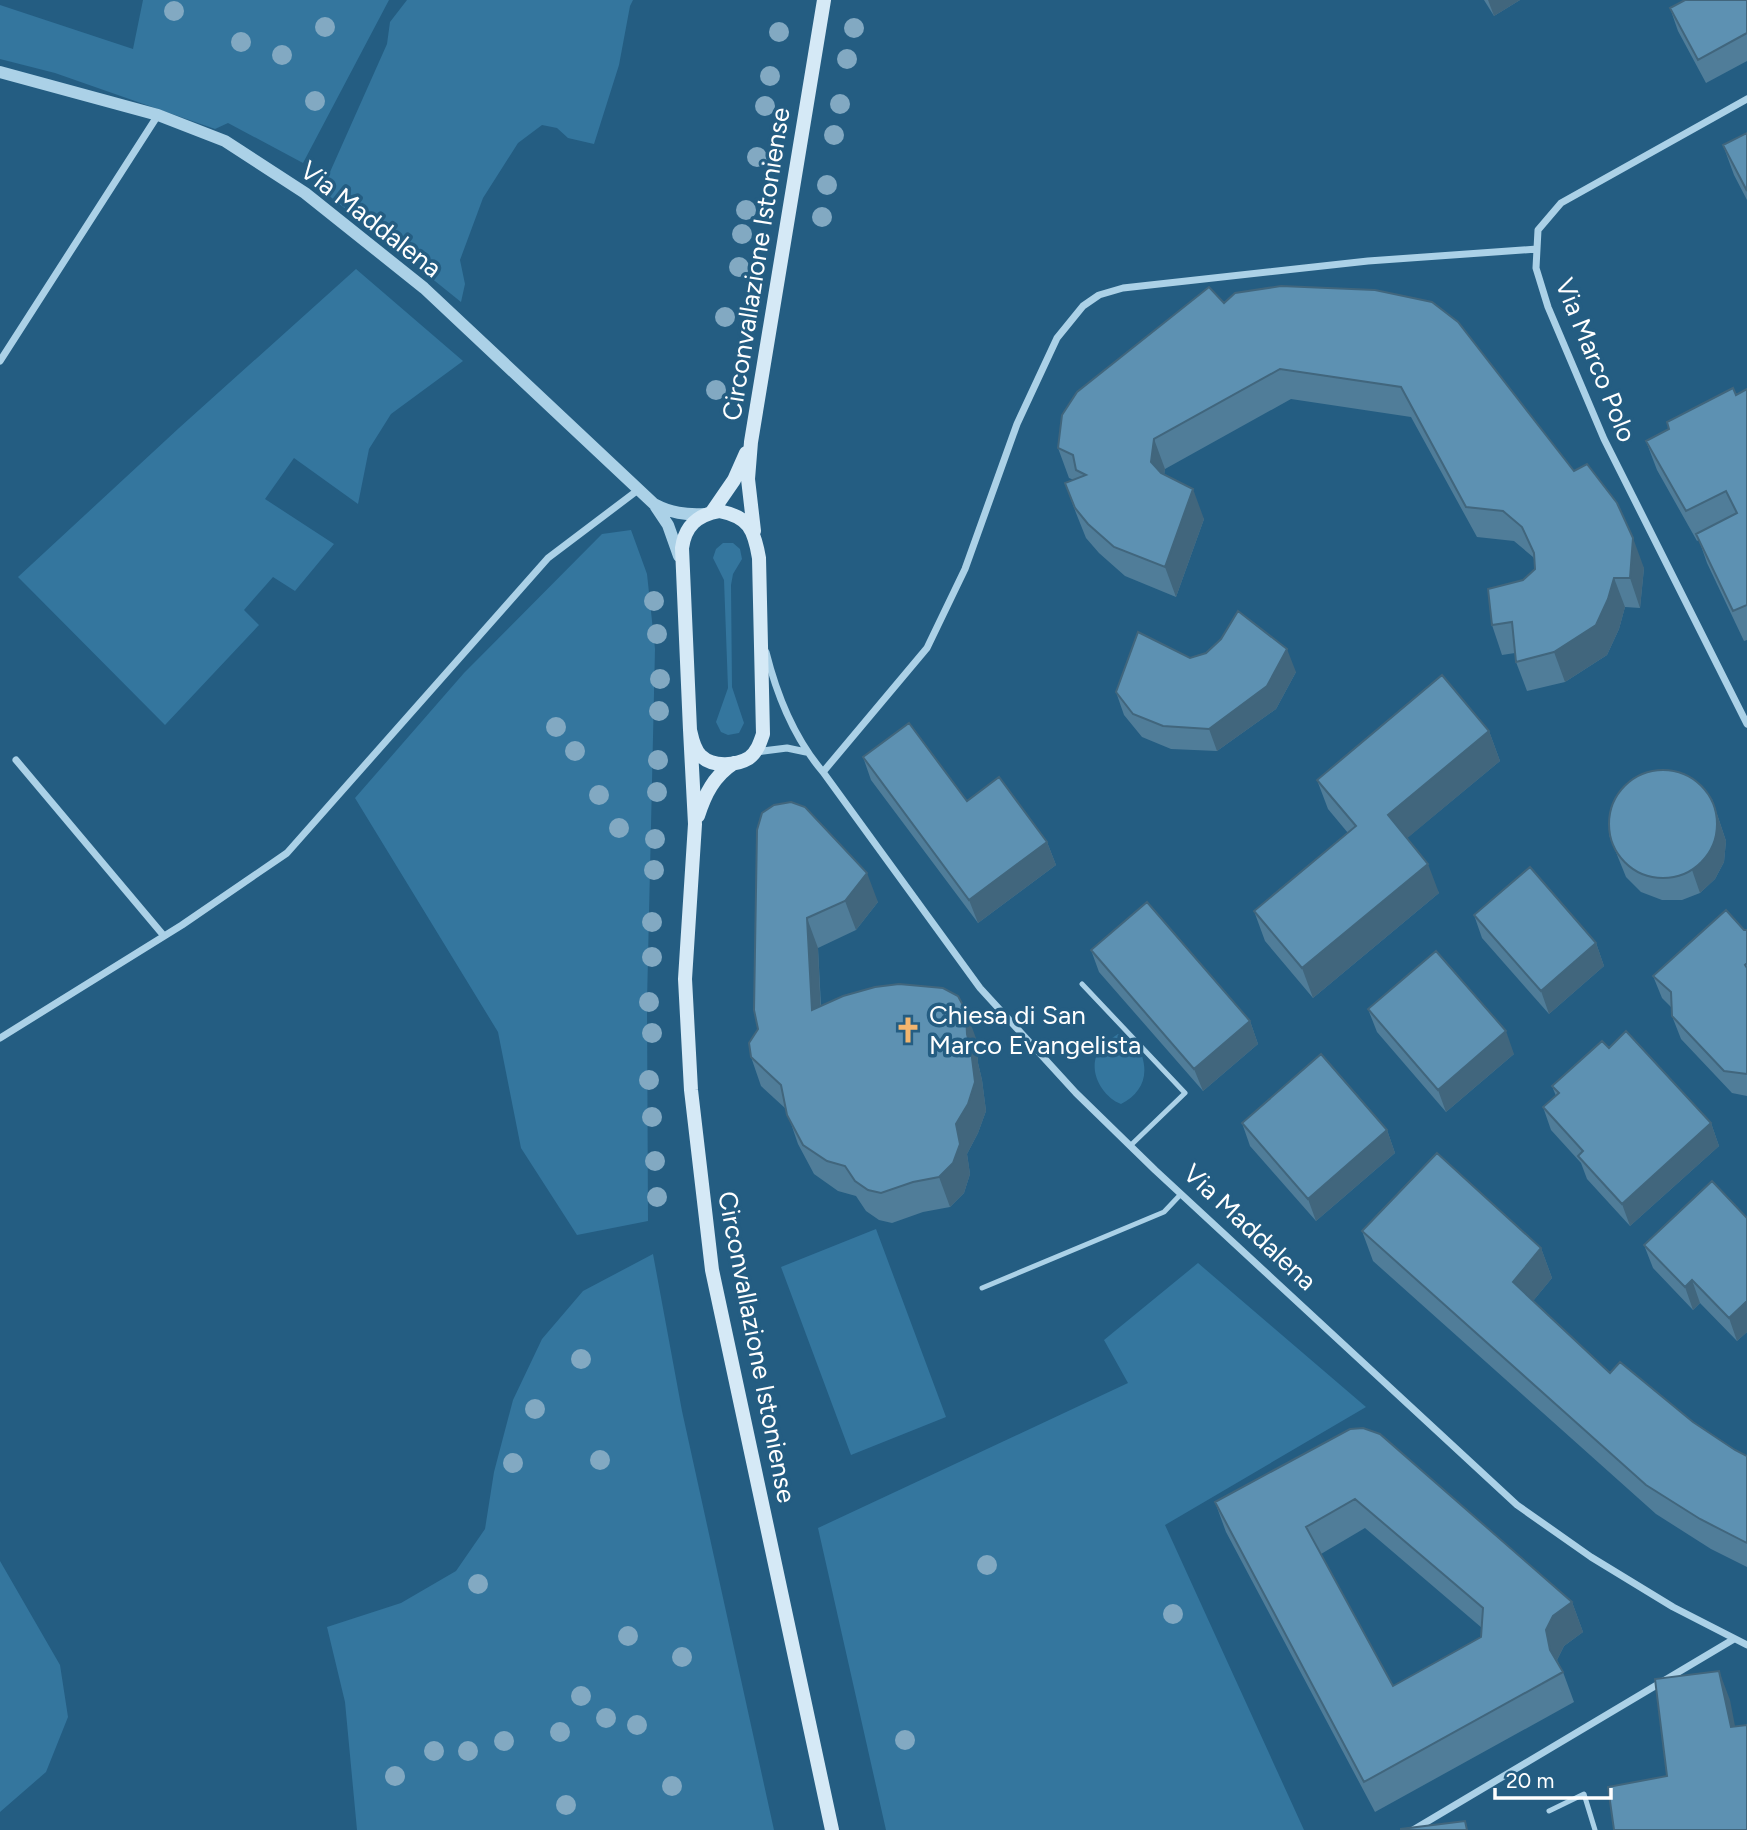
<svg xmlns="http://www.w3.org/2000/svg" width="1747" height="1830" font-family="Figtree,sans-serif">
<rect width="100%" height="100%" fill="#245d82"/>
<path fill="#34769e" d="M143 0H389L303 163 228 123 215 129 55 73 0 59V5L133 49Z
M407 0H633L630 6 619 65 594 144 568 138 557 128 542 125 518 143 483 198 460 260 465 284 461 302 322 190 387 44 390 22Z
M356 269 463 361 391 414 369 449 358 504 294 458 265 499 334 544 295 591 273 577 244 610 259 625 165 725 18 577 179 428Z
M631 530 647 574 655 649 647 1002 648 1221 577 1235 521 1148 498 1032 355 798 464 673 602 534Z
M723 543H733L740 549 742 559 733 574 731 585 732 687 744 723 739 733 728 735 721 732 716 722 728 688 724 580 713 558 716 549Z
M1118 1034C1123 1036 1131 1038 1134 1041 1139 1044 1141 1051 1142 1056 1149 1078 1140 1094 1121 1104 1099 1095 1084 1064 1104 1044 1108 1040 1114 1037 1118 1034Z
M876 1229 946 1417 851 1455 781 1267Z
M653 1254 682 1411 774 1830H357L345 1702 327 1627 401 1603 456 1571 485 1529 494 1472 513 1400 542 1339 583 1291Z
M1198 1263 1366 1407 1165 1525 1304 1830H886L818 1528 1128 1383 1104 1340Z
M0 1561 60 1665 68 1717 46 1772 0 1812Z"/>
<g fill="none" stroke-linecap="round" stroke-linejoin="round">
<path stroke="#abd1e7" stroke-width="5" d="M1082 984 1185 1093 1130 1146
M982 1288 1164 1212 1181 1194
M1549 1811 1584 1794 1595 1830"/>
<path stroke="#abd1e7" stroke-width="7" d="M1747 99 1561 203 1538 230 1536 268 1548 307 1604 439 1747 724
M0 361 158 115
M766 652C777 696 794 738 823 772L980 988 1076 1093 1155 1170 1517 1505 1591 1557 1673 1607 1747 1645
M755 752 787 748 806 752
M16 760 164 936
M823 772 927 648 965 569 1017 424 1057 338 1083 306 1099 295 1123 288 1368 261 1537 249
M0 1038 182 925 287 853 548 558 638 490
M1413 1830 1734 1639"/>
<path stroke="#abd1e7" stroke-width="12" d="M0 72 158 115 225 141 305 193 424 288 654 504C671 513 685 515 705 514
M656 507 668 525 679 556"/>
<path stroke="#d5e9f6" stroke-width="14" d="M719 511C749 517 754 529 759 558L763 734C760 743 757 752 749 758 736 766 712 767 701 756 694 750 692 739 690 730L682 548C685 526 697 515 719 511Z
M712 512 734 480 746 453
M754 531 748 479 751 442 824 0
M690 730 695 824 685 979 691 1090 712 1270 832 1830
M698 816C705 794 714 776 734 763"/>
</g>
<g fill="#82a9c2">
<circle cx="174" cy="11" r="10"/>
<circle cx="325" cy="27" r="10"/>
<circle cx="854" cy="28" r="10"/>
<circle cx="779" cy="32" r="10"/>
<circle cx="241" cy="42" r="10"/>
<circle cx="282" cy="55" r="10"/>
<circle cx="847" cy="59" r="10"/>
<circle cx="770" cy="76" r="10"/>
<circle cx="315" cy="101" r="10"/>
<circle cx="840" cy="104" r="10"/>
<circle cx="765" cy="106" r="10"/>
<circle cx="834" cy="135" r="10"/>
<circle cx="757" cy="157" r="10"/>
<circle cx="827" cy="185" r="10"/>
<circle cx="746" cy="210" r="10"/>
<circle cx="822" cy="217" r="10"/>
<circle cx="742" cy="234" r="10"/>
<circle cx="739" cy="267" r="10"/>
<circle cx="725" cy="317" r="10"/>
<circle cx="716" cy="390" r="10"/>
<circle cx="654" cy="601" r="10"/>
<circle cx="657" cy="634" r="10"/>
<circle cx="660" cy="679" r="10"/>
<circle cx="659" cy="711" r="10"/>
<circle cx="556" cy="727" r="10"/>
<circle cx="575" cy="751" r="10"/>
<circle cx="658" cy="760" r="10"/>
<circle cx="657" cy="792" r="10"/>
<circle cx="599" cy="795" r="10"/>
<circle cx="619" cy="828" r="10"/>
<circle cx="655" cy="839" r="10"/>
<circle cx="654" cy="870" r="10"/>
<circle cx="652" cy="922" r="10"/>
<circle cx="652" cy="957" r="10"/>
<circle cx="649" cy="1002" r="10"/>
<circle cx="652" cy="1033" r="10"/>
<circle cx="649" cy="1080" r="10"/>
<circle cx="652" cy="1117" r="10"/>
<circle cx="655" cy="1161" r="10"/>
<circle cx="657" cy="1197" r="10"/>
<circle cx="581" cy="1359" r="10"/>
<circle cx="535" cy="1409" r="10"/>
<circle cx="600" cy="1460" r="10"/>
<circle cx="513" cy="1463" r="10"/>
<circle cx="987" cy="1565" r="10"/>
<circle cx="478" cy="1584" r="10"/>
<circle cx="1173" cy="1614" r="10"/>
<circle cx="628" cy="1636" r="10"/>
<circle cx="682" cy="1657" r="10"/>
<circle cx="581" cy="1696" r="10"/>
<circle cx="606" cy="1718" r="10"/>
<circle cx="637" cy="1725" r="10"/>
<circle cx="560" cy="1732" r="10"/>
<circle cx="905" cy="1740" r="10"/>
<circle cx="504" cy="1741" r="10"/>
<circle cx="434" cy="1751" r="10"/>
<circle cx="468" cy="1751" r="10"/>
<circle cx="395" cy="1776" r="10"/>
<circle cx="672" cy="1786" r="10"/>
<circle cx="566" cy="1805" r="10"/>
</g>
<path fill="#507d99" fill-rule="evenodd" d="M1484 0H1520L1494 16Z
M1747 0V61L1706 83 1678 31 1670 8Z
M1747 133V200L1734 175 1723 145Z
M1281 286 1644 568 1640 608 1625 607 1619 629 1607 655 1565 682 1527 691 1516 662 1515 653 1502 655 1492 625 1523 580 1535 569V561L1533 557 1514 541 1477 537 1411 417 1291 399 1165 469 1164 475 1204 519 1176 597 1125 576 1099 553 1086 538 1076 513 1065 483 1074 480 1069 478 1058 448 1224 303Z
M1747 389V640L1744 641 1707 563 1699 540 1697 541 1657 470 1646 441Z
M1190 658 1296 672 1276 709 1217 751 1171 749 1142 737 1124 715 1116 692Z
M1489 731 1500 761 1407 838 1439 893 1313 998 1265 941 1254 911 1348 833 1328 809 1317 780Z
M863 757 967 801 1047 842 1056 865 978 923 871 780Z
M1712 799 1726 841 1724 862 1715 879 1700 893 1682 900H1662L1641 892 1626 877 1609 835Z
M774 805 878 902 856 930 818 948 821 1006 977 1041 978 1063 982 1080 986 1111 978 1133 967 1154 970 1174 964 1193 950 1207 923 1212 892 1223 879 1220 866 1211 856 1196 838 1191 814 1174 798 1144 786 1109 761 1086 751 1057 758 1029Z
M1474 915 1596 943 1604 966 1549 1014 1482 938Z
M1744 930H1747V1096L1732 1093 1681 1039 1672 1016V1008L1662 998 1653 976Z
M1091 950 1250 1021 1258 1044 1203 1091 1099 972Z
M1368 1009 1514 1054 1446 1112 1377 1032Z
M1609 1048 1711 1123 1719 1146 1630 1226 1587 1179 1581 1163 1551 1130 1543 1107 1556 1096 1552 1086Z
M1242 1123 1387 1130 1395 1153 1316 1221 1250 1146Z
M1747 1218V1332L1737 1341 1700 1303 1693 1310 1653 1268 1644 1245Z
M1362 1231 1541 1248 1552 1278 1533 1301 1610 1373 1693 1422 1735 1450 1747 1456V1567L1711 1549 1656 1514 1373 1261Z
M1350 1429 1572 1602 1583 1632 1564 1646 1557 1660 1563 1672 1574 1702 1375 1812 1226 1532 1215 1502ZM1365 1528 1482 1628 1481 1637 1393 1686 1321 1554Z"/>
<path fill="#41667d" d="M1488 0H1520L1494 16Z
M1154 439 1165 469 1162 492 1151 462Z
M1193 489 1204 519 1176 597 1165 567Z
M1633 538 1644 568 1640 608 1630 578Z
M1614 578 1625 607 1619 629 1607 655 1565 682 1554 652Z
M1287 649 1296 672 1276 709 1217 751 1209 729Z
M1489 731 1500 761 1399 845 1388 815Z
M1712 799 1726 841 1724 862 1715 879 1700 893 1692 870Z
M1047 842 1056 865 978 923 969 900Z
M1428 864 1439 893 1313 998 1302 968Z
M867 873 878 902 856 930 845 901Z
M807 918 818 948 822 1040 812 1010Z
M1596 943 1604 966 1549 1014 1541 991Z
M966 1011 977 1041 978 1063 982 1080 986 1111 978 1133 967 1154 970 1174 964 1193 950 1207 939 1177 956 1124 967 1034Z
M1250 1021 1258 1044 1203 1091 1194 1069Z
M1506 1031 1514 1054 1446 1112 1438 1090Z
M1711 1123 1719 1146 1630 1226 1622 1204Z
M1387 1130 1395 1153 1316 1221 1308 1199Z
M1541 1248 1552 1278 1524 1312 1513 1282Z
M1692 1280 1700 1303 1693 1310 1685 1287Z
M1747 1301V1332L1737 1341 1729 1318Z
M1572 1602 1583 1632 1564 1646 1557 1660 1550 1650 1546 1630 1553 1616Z
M1719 1671 1730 1700 1741 1757 1731 1727Z"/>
<path fill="#5d91b2" stroke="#41667d" stroke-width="2" fill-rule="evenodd" d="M1685 0H1747V33L1698 60 1670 8Z
M1747 133V191L1723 145Z
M1281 286 1375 290 1432 302 1458 322 1574 471 1587 464 1617 503 1633 538 1630 578H1614L1608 599 1596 625 1554 652 1516 662 1512 622 1492 625 1488 589 1523 580 1535 569 1534 553 1522 527 1503 511 1466 507 1401 387 1280 369 1154 439 1151 462 1161 473 1193 489 1165 567 1114 547 1088 524 1075 508 1065 483 1086 475 1076 470 1073 455 1058 448 1062 415 1077 392 1209 287 1224 303 1235 293Z
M1733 388 1736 395 1747 389V605L1733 611 1696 534 1737 513 1726 491 1686 511 1646 441 1669 429 1667 422Z
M1238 611 1287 649 1267 686 1209 729 1163 726 1133 714 1116 692 1138 632 1190 658 1206 653 1221 639Z
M1442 675 1489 731 1388 815 1428 864 1302 968 1254 911 1356 826 1317 780Z
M909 723 967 801 999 777 1047 842 969 900 863 757Z
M1609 824a54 54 0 1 1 108 0a54 54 0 1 1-108 0Z
M791 802 805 807 867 873 845 901 807 918 812 1010 843 996 875 987 899 984 943 988 958 996 966 1011 967 1034 971 1050 975 1082 968 1104 956 1124 960 1144 953 1163 939 1177 913 1182 881 1193 868 1190 855 1181 845 1166 827 1161 803 1145 787 1115 781 1085 751 1057 749 1043 758 1029 754 1010 757 830 762 813 774 805Z
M1530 867 1596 943 1541 991 1474 915Z
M1147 902 1250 1021 1194 1069 1091 950Z
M1726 910 1744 930H1747V963L1745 965 1747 968V1074L1724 1071 1672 1016 1671 992 1653 976Z
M1436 951 1506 1031 1438 1090 1368 1009Z
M1626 1031 1711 1123 1622 1204 1578 1156 1583 1151 1543 1107 1559 1093 1552 1086 1602 1041 1609 1048Z
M1321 1054 1387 1130 1308 1199 1242 1123Z
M1437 1153 1541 1248 1513 1282 1610 1373 1620 1362 1693 1422 1735 1450 1747 1456V1543L1700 1519 1646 1485 1362 1231Z
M1712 1181 1747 1218V1301L1729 1318 1692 1280 1685 1287 1644 1245Z
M1363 1428 1380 1434 1572 1602 1553 1616 1546 1630 1550 1650 1563 1672 1364 1782 1215 1502 1350 1429ZM1355 1499 1483 1608 1481 1637 1393 1686 1306 1527Z
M1719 1671 1731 1727 1747 1725V1830H1614L1608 1787 1667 1776 1655 1679Z
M1465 1821 1467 1830H1401V1829Z"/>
<defs>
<g id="church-bare" transform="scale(2.1)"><path d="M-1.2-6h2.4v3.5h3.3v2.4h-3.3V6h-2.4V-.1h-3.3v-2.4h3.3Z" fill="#f2b56e" stroke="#245d82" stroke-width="2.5" paint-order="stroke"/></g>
</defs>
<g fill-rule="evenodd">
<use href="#church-bare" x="908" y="1030"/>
</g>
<g text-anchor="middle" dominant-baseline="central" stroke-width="7" stroke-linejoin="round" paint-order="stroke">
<g font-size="26" fill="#fff" stroke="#245d82">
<text transform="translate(371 219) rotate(38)">Via Maddalena</text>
<text transform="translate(756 264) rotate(-81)">Circonvallazione Istoniense</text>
<text transform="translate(1596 360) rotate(68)">Via Marco Polo</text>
<text transform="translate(1250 1227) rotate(43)">Via Maddalena</text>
<text transform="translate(757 1347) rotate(79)">Circonvallazione Istoniense</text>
</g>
<g font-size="26" fill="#fff" stroke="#245d82" text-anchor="start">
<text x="929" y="1015">Chiesa di San<tspan x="929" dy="30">Marco Evangelista</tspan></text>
</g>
</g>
<path d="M1495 1788v10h116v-10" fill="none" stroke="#ffffff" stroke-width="3.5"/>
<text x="1506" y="1788" font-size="21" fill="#ffffff" stroke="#245d82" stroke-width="5" paint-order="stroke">20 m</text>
</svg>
